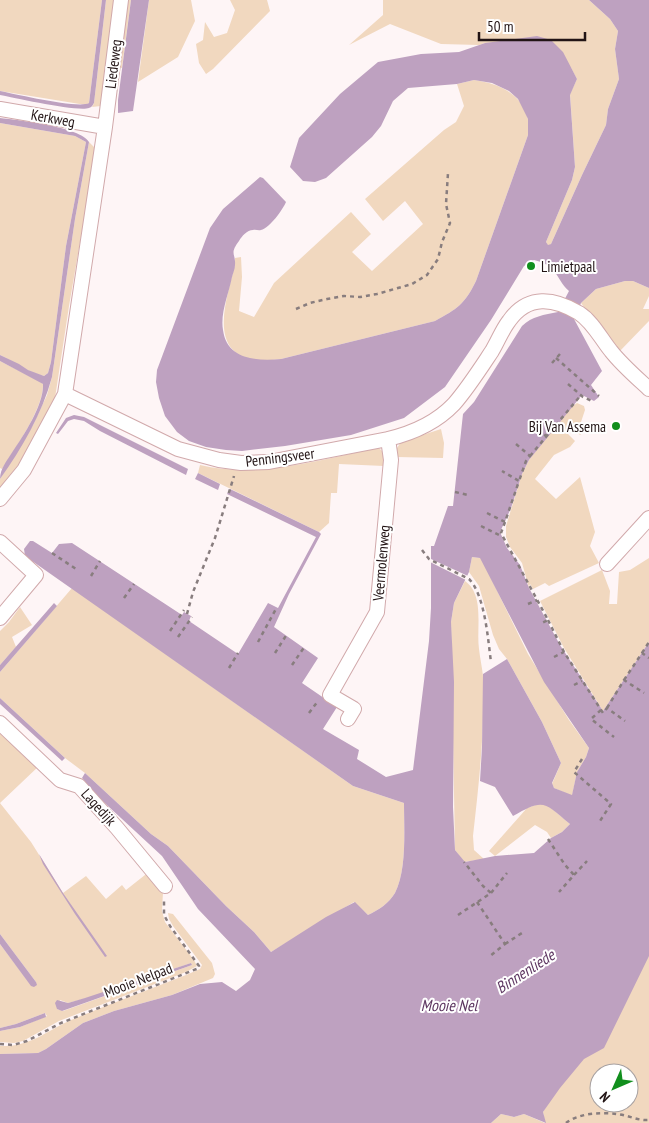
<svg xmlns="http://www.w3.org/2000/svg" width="649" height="1123" font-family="'PT Sans Narrow',sans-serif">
<rect width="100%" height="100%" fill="#fef5f6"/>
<path fill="#f1d8bf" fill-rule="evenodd" d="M0 0H102L89 103 86 105 0 91Z
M106 0H114L101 106 92 107 94 103Z
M127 0H131L122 68 118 67Z
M149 0H191L195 21 178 57 138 82Z
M230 0H267L270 11 213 69 206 74 199 63 196 44 203 40 205 22 214 37 227 33 235 10Z
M383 0H589L610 19 618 31 615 49 619 79 608 109 606 125 582 175 551 244 548 246 546 242 572 180 575 167 570 94 577 79 571 68 485 43 479 45 441 44 390 24 349 45 383 15Z
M474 80C497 83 522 93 528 119 529 124 528 130 528 135L476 281C465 304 457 309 435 321L281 359C270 360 257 362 246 358 208 345 229 292 235 264V258L241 257 242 277 239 311 254 317 274 283 351 212 371 234 352 252 372 271 423 224 405 201 383 221 365 199 444 130 456 122 464 106 457 84Z
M0 123 75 136 86 142 66 246 51 362 48 373 44 376C29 373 15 362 0 355Z
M89 142 96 149 69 306 55 398 39 430 17 467 0 491V479L33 425 47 395 52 377 75 219Z
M625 281H633L649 288V296L643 309H649V321L618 353 581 303 596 289Z
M0 361 39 381 43 384C44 407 15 449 2 469L0 468Z
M577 403 584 406 585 410 581 422 586 429 580 435 572 427 567 433 575 441 570 447 554 455 535 479 556 499 580 477 595 532 590 546 599 563 549 586 545 583 533 589 530 584 529 588 522 563 510 547 506 537V526L522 474 529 460 569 409Z
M441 429 444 443 443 458 397 457V448L401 442Z
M379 448 382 451 385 462 384 466 339 464 337 493H331L329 523 319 532 198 473 200 465C259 479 321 459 379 448Z
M472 557 481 558 528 654 569 720 589 748 586 757 577 772 572 796 554 788 552 784 561 763 542 722 507 659 499 649 493 635 479 586 469 572Z
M649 558V642L603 711 564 648 540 601 602 570 610 591 609 604H617L619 572 630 570Z
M465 581C485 595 476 628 479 649 480 658 482 667 483 676 485 730 479 783 473 836L474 850 484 859 464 862 455 850 451 622 454 603Z
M72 588 353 786 404 803C404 829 407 870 395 893 389 903 379 910 368 915L354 902 271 952 254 932 226 906 168 846 151 834 85 773 65 758 0 698V672Z
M20 607 32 625 12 637 16 647 0 665V631L9 622Z
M0 726 40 765 0 803 31 842 63 893 86 876 106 899 122 885 126 890 150 871 163 892 162 911 165 922 194 960 197 966 186 972 59 1021 23 1041 14 1043 0 1042V1031L20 1027 47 1016 45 1013 16 1024 0 1028V944L31 985 36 982 0 934ZM191 963 192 965 63 1011 57 1009 60 1000 68 1003 91 997Z
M541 803 549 806 570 824 562 832 551 838 547 832 535 825 495 856 489 851 527 808Z
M168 913 173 914 212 963 215 974 213 978 172 995 114 1011 83 1023 46 1049 38 1053 0 1054V1046C31 1047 44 1032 71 1020 114 1002 158 987 200 969L202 965 173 926 169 919Z
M649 954V1123H491L501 1114 514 1117 524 1114 545 1123 543 1112 571 1064 638 976ZM599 1073H629V1103H599Z"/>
<path fill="#bea1c0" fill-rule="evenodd" d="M102 0H106L94 103C92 106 92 107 89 108 78 112 15 98 0 95V91C15 94 79 109 89 103Z
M131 0H149L133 111 118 113V100Z
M589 0H649V288L633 281H625L596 289 581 303 574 319 602 371 591 385 599 397 594 401 582 395 529 460 522 474 511 508 500 532 507 548 520 565 529 588 560 645 603 711 649 642V956L604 1048 584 1059 560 1088 543 1112 546 1123 524 1114 514 1117 501 1114 491 1123H0V1054L38 1053 46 1049 83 1023 114 1011 172 995 200 984 222 982 236 991 250 980 255 969 198 909 162 856 95 794 82 778 85 773 151 834 168 846 226 906 254 932 271 952 326 917 355 902 368 915C379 910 389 903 395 893 407 870 404 829 404 803L353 786 25 556 24 549 30 541H33L52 553 59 544 72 543 182 615 184 612 191 616 189 621 238 654 268 603 278 608 316 537 227 494 230 489 319 532 321 534 289 594 274 627 318 658 302 683 337 707 323 729 359 750 357 759 386 777 413 770 429 641 431 608V546H434L448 506H453L463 414 474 402 522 326C532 316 544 315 558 312L569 291C554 277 559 266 534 260L524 266 491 320 445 387 404 418 351 435 285 446 242 451 226 450 206 447 189 441 177 432 165 416 159 398 156 382 157 370 210 228 223 209 260 177 263 178 286 202C283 209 270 228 261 230 258 231 256 229 253 230 247 230 242 236 239 241 229 254 236 254 235 265 235 269 233 273 232 277 229 293 220 313 223 330 227 360 257 361 281 359L435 321C457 309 465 304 476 281L528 135V119L518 99 509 91 492 83 474 80 457 84 408 88 393 101 381 126 372 137 326 178 315 182 303 181 290 167 299 138 340 94 378 62 421 54 459 52 485 43 537 36 551 40 563 52 577 79 570 95 575 167 572 180 546 242 548 245 551 244 582 175 606 125 608 109 619 79 615 49 618 31 610 19ZM472 557 480 558 544 682 589 748 586 757 577 772 572 795 554 788 552 783 561 763 542 722 507 659 483 674 482 747 480 781 495 787 513 816C544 798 544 802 570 824L562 832 551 838 534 853 495 856 465 862 455 850 453 807 454 682 451 622 454 603 469 572Z
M0 118C18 120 81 127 89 142L75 219 52 377C42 414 22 448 0 479 0 468 7 461 13 451 24 435 44 404 43 384L0 361V355L19 364 28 370 44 376 48 373 51 362 66 246 86 142 75 136 0 123Z
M74 415 84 417 188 469 186 475 100 431 84 421 74 419 68 421 58 434 56 433 66 418Z
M198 473 220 484 218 490 195 479Z
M54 603 57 606 0 672V665Z
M0 698 65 758 62 761 0 704Z
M39 854 63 893 107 956 105 957 75 914 43 864Z
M0 934 36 982 37 985 34 987 31 986 0 944Z
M191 963 192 965 62 1011 57 1009 55 1003 57 1000 68 1003 85 998Z
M45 1013 46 1017 20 1027 0 1031V1028L16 1024Z"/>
<path fill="#fef5f6" d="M431 559 468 576 466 580 430 562Z"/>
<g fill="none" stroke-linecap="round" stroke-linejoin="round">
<g stroke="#d1a9ab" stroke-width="16">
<path id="minor" d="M0 109 105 127
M65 394 178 449 219 460 241 463 269 462 388 439C413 433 436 423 454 404 468 388 480 369 492 351 498 341 502 330 509 321 528 294 554 298 579 313 593 322 601 339 611 351 622 365 636 377 649 389
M0 499 24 470 65 394 105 127 121 0
M0 542 36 575 0 618
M607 564 649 518
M348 719 354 709 330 695 377 612 391 460 388 439
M0 723 60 780 79 786 117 828 165 886"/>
</g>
<path stroke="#887d7e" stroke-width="2.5" stroke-dasharray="4 4" stroke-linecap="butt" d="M296 309 310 303 327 299 344 296 360 297 377 294 412 284 427 275 438 259 442 242 450 223 446 204 448 173
M556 358 599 396
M552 363 560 354
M568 384 583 397 592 401
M533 423 547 437
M516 444 530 456 526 461 519 481
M530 456 581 395
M455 492 468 495
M487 513 505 522 519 481 502 471
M505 522 501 533 548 620 540 624
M481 526 499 535 501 533
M422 550 429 559 469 579C485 595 488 640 491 662
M52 553 76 569
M91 576 100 561
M124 598 134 584
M528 604 537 600
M187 614 193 592 215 538 234 476
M548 620 564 652 603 713 607 708 625 721
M170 631 184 610
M178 637 192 617
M258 642 277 607
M275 653 287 634
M642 653 649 642
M554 657 564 652
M292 665 305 646
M229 668 238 653
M624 680 642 653 649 658
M574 685 582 681
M607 708 624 680 644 693
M601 710 591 719 614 737
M309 713 318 701
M582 759 574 772 611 804 600 821
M548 839 565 865 574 875 559 892
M574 875 587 861
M491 893 507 873
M477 902 505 944 490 956
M458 915 491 893 483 886 464 862
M505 944 522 933
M0 1044 13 1045 27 1041 61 1023 199 968V966L170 926 164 915V900
M566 1123C579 1113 601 1112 617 1114 628 1115 638 1121 649 1120"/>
<use href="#minor" stroke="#fff" stroke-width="14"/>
</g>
<g fill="#118f1d" stroke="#fff" stroke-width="2">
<circle cx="531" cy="266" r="5"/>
<circle cx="616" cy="426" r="5"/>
</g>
<g text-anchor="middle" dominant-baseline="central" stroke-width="4" stroke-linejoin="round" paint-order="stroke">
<g font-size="15" fill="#221415" stroke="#fff">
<text transform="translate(113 64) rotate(-83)">Liedeweg</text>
<text transform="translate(53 118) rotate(10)">Kerkweg</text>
<text transform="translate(280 457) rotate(-7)">Penningsveer</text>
<text transform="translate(381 563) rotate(-85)">Veermolenweg</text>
<text transform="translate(99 807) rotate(48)">Lagedijk</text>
<text transform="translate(138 980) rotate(-21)">Mooie Nelpad</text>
</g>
<g font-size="15" fill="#221415" stroke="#fff" text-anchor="start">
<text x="541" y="266">Limietpaal</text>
<text x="606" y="426" text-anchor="end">Bij Van Assema</text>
</g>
<g font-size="16" font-style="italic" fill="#5d3661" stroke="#fff">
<text transform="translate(525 971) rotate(-33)">Binnenliede</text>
<text x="449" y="1005">Mooie Nel</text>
</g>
</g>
<g transform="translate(614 1088) rotate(225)"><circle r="24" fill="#ffffff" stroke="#a7a1a1"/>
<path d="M0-4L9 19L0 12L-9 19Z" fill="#118f1d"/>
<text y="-8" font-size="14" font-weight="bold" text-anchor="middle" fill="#221415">N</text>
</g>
<path d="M479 32v8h106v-8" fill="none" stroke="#221415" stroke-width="2.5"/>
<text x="487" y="32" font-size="15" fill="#221415" stroke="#ffffff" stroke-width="4" paint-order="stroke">50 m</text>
</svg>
